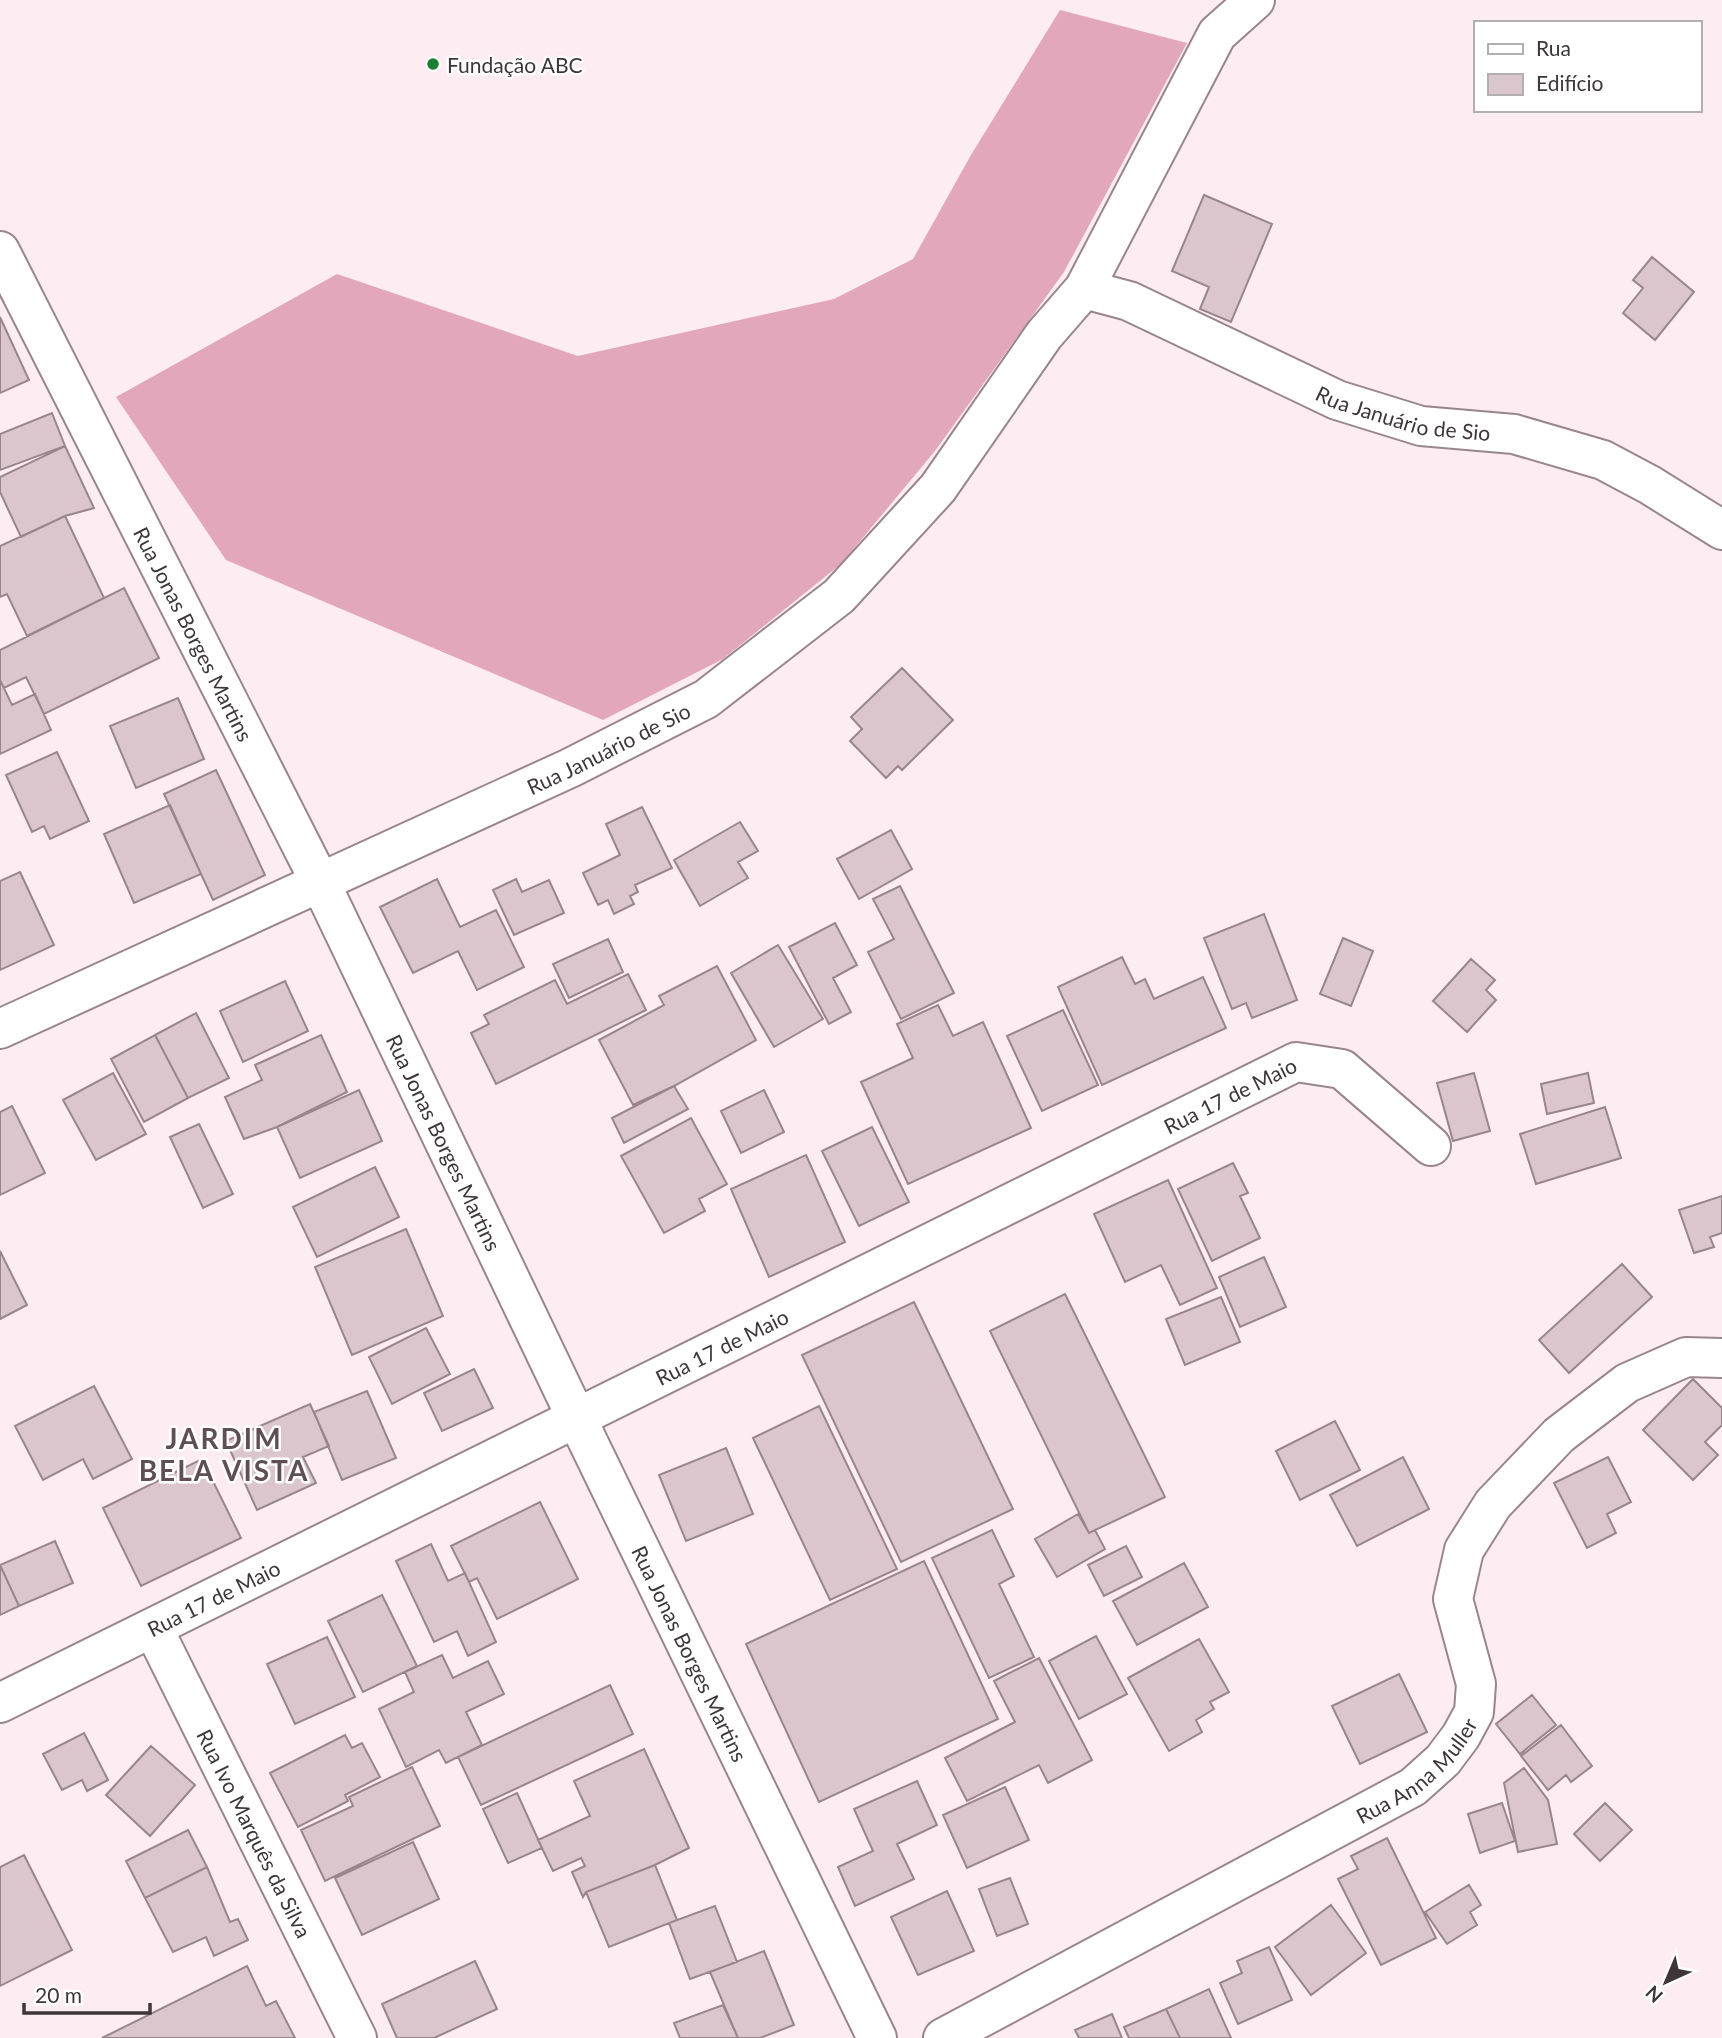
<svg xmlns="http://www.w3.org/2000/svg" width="1722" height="2038" font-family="Lato,sans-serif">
<rect width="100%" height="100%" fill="#fdecf1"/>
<path fill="#e2a7bb" d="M1060 10 1187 43 1064 272 935 451 841 564 723 659 603 720 226 560 116 397 337 274 578 356 834 299 913 259 971 155Z"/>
<path fill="#dac6cc" stroke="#99868d" stroke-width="2" d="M1204 195 1272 224 1231 322 1200 309 1209 287 1172 271Z
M1652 257 1694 292 1655 340 1623 313 1643 288 1633 280Z
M0 317 29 380 0 393Z
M52 413 65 446 0 470V434Z
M65 446 94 508 65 516 21 537 0 492V477Z
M65 516 104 598 27 636 7 594 0 597V546Z
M124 588 159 658 44 714 26 677 4 688 0 680V650Z
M902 668 953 720 902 770 898 766 886 778 850 741 862 729 851 717Z
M0 680 12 705 35 694 51 730 0 754Z
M178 698 204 759 136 788 110 726Z
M57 752 89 821 50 839 44 826 32 832 6 775Z
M216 770 265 875 213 900 164 794Z
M170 805 201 874 134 903 104 834Z
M642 807 672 868 635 885 638 892 630 896 634 904 614 914 608 900 598 905 583 873 620 855 606 824Z
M740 822 758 851 738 862 748 878 700 906 674 860Z
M891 830 912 869 859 899 837 859Z
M20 872 54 945 0 970V881Z
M437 879 460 927 496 910 524 967 477 990 458 951 413 973 380 907Z
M516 879 522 892 549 880 564 913 514 935 493 890Z
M900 886 954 993 901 1019 868 952 894 939 873 899Z
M1264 914 1297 1000 1252 1018 1246 1003 1232 1009 1204 938Z
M835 923 857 965 833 978 851 1012 829 1024 789 947Z
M1343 938 1373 951 1351 1006 1320 994Z
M608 939 623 972 569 998 553 964Z
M778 945 823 1019 774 1047 731 973Z
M1122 957 1135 984 1145 979 1154 999 1203 977 1226 1028 1102 1085 1058 987Z
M1471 959 1495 980 1486 990 1496 1000 1467 1032 1433 1001Z
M717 966 756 1040 674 1086 633 1105 599 1040 664 1005 659 996Z
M628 974 646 1010 496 1084 471 1033 489 1024 484 1015 555 980 567 1004Z
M285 981 308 1031 243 1062 220 1011Z
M938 1005 953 1036 983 1022 1031 1128 908 1184 861 1082 913 1058 897 1024Z
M1063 1010 1098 1085 1042 1111 1007 1036Z
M196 1013 229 1078 188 1098 155 1035Z
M155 1035 188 1098 144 1122 111 1059Z
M321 1035 347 1092 277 1127 244 1139 225 1097 262 1080 255 1065Z
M113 1073 146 1134 96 1160 63 1100Z
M1474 1073 1490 1131 1453 1141 1437 1083Z
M1588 1073 1594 1103 1547 1114 1541 1084Z
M674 1086 688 1109 624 1143 612 1118Z
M359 1090 382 1141 300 1178 277 1127Z
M764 1090 784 1132 741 1153 721 1111Z
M12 1106 45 1173 0 1195V1112Z
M1605 1107 1621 1158 1536 1184 1520 1134Z
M691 1118 727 1184 699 1199 705 1211 664 1233 621 1156Z
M199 1124 233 1194 203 1208 170 1137Z
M872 1127 909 1202 859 1226 822 1151Z
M806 1155 845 1242 769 1277 731 1189Z
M1233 1163 1248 1193 1240 1196 1260 1238 1212 1261 1178 1189Z
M375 1167 399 1217 317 1257 293 1207Z
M1168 1180 1217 1288 1180 1305 1161 1265 1125 1282 1094 1214Z
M1722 1196V1233L1710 1237 1714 1247 1694 1253 1679 1210Z
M406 1229 443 1316 352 1355 315 1267Z
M0 1251 27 1305 0 1319Z
M1264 1257 1286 1307 1240 1327 1219 1277Z
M1622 1264 1652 1297 1569 1373 1539 1340Z
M1065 1294 1165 1497 1089 1533 990 1331Z
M1221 1297 1240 1342 1185 1365 1166 1319Z
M914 1302 1013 1509 901 1562 802 1355Z
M426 1328 450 1374 392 1404 369 1357Z
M474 1369 493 1408 442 1431 424 1393Z
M1693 1379 1722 1408V1425L1705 1442 1718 1455 1693 1480 1643 1430Z
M94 1386 132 1459 93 1479 83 1459 43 1480 15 1426Z
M367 1391 396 1458 342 1480 314 1412Z
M310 1404 329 1446 303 1457 316 1483 257 1510 226 1441Z
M819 1406 897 1569 830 1600 753 1438Z
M1335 1421 1360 1470 1300 1500 1276 1451Z
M726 1448 753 1514 686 1541 659 1475Z
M1403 1457 1429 1509 1357 1546 1330 1495Z
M1608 1457 1631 1502 1607 1514 1616 1533 1587 1548 1554 1483Z
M202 1459 241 1538 141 1586 103 1508Z
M540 1502 578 1579 497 1619 477 1578 469 1582 451 1546Z
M1078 1514 1089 1533 1095 1530 1105 1549 1057 1577 1035 1539Z
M992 1530 1014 1576 999 1584 1034 1657 989 1678 932 1558Z
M55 1541 73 1583 19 1606 0 1565Z
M431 1544 448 1581 465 1573 496 1642 468 1656 457 1631 434 1642 396 1561Z
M1126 1546 1142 1577 1104 1596 1088 1565Z
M924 1561 998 1719 819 1802 746 1644Z
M1184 1563 1208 1607 1137 1645 1113 1601Z
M0 1565 19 1606 0 1615Z
M382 1595 417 1666 363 1692 328 1621Z
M1096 1636 1127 1694 1079 1719 1049 1661Z
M327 1637 355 1697 295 1724 267 1664Z
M1199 1639 1229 1692 1210 1702 1214 1709 1196 1720 1202 1732 1169 1751 1128 1678Z
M442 1655 453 1678 488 1661 504 1694 466 1712 482 1745 446 1763 439 1750 406 1767 379 1709 414 1692 405 1672Z
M1039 1658 1092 1760 1048 1783 1039 1765 967 1801 945 1758 1015 1722 994 1681Z
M1399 1674 1427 1732 1360 1764 1332 1706Z
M610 1685 633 1734 481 1805 458 1757Z
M1532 1695 1556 1725 1520 1754 1496 1724Z
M1561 1725 1592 1766 1571 1782 1566 1775 1548 1790 1521 1756Z
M84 1733 108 1780 87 1791 82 1780 62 1790 43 1754Z
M345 1735 352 1748 362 1743 380 1777 345 1795 348 1801 298 1827 270 1773Z
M151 1746 195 1785 150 1836 106 1795Z
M644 1749 689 1848 655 1865 586 1892 583 1897 572 1872 585 1866 581 1858 553 1871 538 1840 590 1816 574 1781Z
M412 1767 440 1826 325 1881 301 1830 353 1806 349 1797Z
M1524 1768 1548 1800 1557 1844 1518 1852 1504 1783Z
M917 1781 937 1825 897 1844 914 1879 855 1906 838 1867 873 1851 854 1809Z
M1005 1787 1029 1840 967 1868 943 1815Z
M517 1793 542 1848 508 1863 483 1809Z
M1502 1803 1515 1841 1480 1853 1468 1814Z
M1605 1803 1632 1830 1600 1861 1574 1834Z
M188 1830 207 1867 145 1898 126 1861Z
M1387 1838 1436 1938 1381 1965 1338 1879 1358 1869 1351 1856Z
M413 1842 439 1899 362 1935 335 1878Z
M24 1855 72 1950 0 1986V1867Z
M655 1865 677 1920 609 1947 586 1892Z
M207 1867 230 1922 238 1919 248 1940 214 1956 206 1937 173 1952 145 1898Z
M1010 1878 1028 1924 997 1936 979 1889Z
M1469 1885 1481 1905 1470 1912 1477 1925 1447 1944 1425 1912Z
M947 1891 974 1951 918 1975 891 1917Z
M1331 1905 1366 1953 1311 1995 1275 1947Z
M715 1906 737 1962 690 1979 669 1923Z
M1269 1947 1292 2000 1238 2024 1220 1983 1242 1973 1237 1961Z
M764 1951 794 2025 760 2038H738L710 1972Z
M475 1961 497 2009 434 2038H397L382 2004Z
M247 1966 266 2006 276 2001 295 2038H102Z
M1209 1989 1231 2038H1180L1166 2009Z
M723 2005 738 2038H680L674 2023Z
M1166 2009 1180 2038H1129L1124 2027Z
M1112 2014 1122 2038H1079L1075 2030Z"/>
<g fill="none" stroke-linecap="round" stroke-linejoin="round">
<g stroke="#99868c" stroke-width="42">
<g id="minor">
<path id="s1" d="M0 251 321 884 577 1419 877 2038"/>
<path id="s2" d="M1084 289 1129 301 1337 400 1421 426 1514 434 1603 460 1650 485 1722 530"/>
<path id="s3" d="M0 1029 570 768 706 699 839 596 938 488 1044 335 1084 289 1217 34 1255 0"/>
<path id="s4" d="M153 1628 357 2038"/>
<path id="s5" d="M0 1703 1296 1062 1342 1069 1431 1146"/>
<path id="s6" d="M943 2038 1413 1787 1443 1760 1461 1736 1474 1712 1476 1684 1453 1599 1464 1550 1493 1504 1559 1435 1627 1383 1686 1357 1722 1358"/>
</g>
</g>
<use href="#minor" stroke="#fff" stroke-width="38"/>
</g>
<circle fill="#1d7e30" stroke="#fff" stroke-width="2.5" cx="433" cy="64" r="7"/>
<g text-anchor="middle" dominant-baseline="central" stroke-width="5" stroke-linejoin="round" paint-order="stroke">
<g font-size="21" fill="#3e3639" stroke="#fff" text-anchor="start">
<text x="447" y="64">Fundação ABC</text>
</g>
<g font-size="21" fill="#3e3639" stroke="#fff">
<text stroke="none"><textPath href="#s2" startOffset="345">Rua Januário de Sio</textPath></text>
<text stroke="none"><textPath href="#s1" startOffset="429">Rua Jonas Borges Martins</textPath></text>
<text stroke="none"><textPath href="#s3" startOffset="670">Rua Januário de Sio</textPath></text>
<text stroke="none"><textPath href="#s5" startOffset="1372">Rua 17 de Maio</textPath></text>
<text stroke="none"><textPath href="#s1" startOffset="996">Rua Jonas Borges Martins</textPath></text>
<text stroke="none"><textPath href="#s5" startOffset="805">Rua 17 de Maio</textPath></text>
<text stroke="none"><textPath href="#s5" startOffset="238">Rua 17 de Maio</textPath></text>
<text stroke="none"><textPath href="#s1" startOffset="1563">Rua Jonas Borges Martins</textPath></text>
<text stroke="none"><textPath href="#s6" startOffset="546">Rua Anna Muller</textPath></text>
<text stroke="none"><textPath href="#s4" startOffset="229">Rua Ivo Marquês da Silva</textPath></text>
</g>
<g font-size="28" font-weight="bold" letter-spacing="2" fill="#5f4e53" stroke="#fff">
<text x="224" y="1438">JARDIM<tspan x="224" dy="32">BELA VISTA</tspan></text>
</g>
</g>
<rect x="1474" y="21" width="228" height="91" fill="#ffffff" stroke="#b2afb0" stroke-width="2"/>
<rect x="1488" y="44" width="35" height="10" fill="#ffffff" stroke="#b2afb0" stroke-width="2"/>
<text x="1536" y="56" font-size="21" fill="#3e3639">Rua</text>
<rect x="1488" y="74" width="35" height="21" fill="#dac6cc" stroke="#b2afb0" stroke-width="2"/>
<text x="1536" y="91" font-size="21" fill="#3e3639">Edifício</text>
<g transform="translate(1666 1982) rotate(224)" stroke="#ffffff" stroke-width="5" paint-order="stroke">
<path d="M0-5L12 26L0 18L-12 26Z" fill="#3e3639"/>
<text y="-10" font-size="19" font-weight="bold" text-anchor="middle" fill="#3e3639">N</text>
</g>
<path d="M24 2003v10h126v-10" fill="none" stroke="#3e3639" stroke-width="3.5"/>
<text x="35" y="2003" font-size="21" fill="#3e3639" stroke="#ffffff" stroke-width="5" paint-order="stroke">20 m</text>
</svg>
